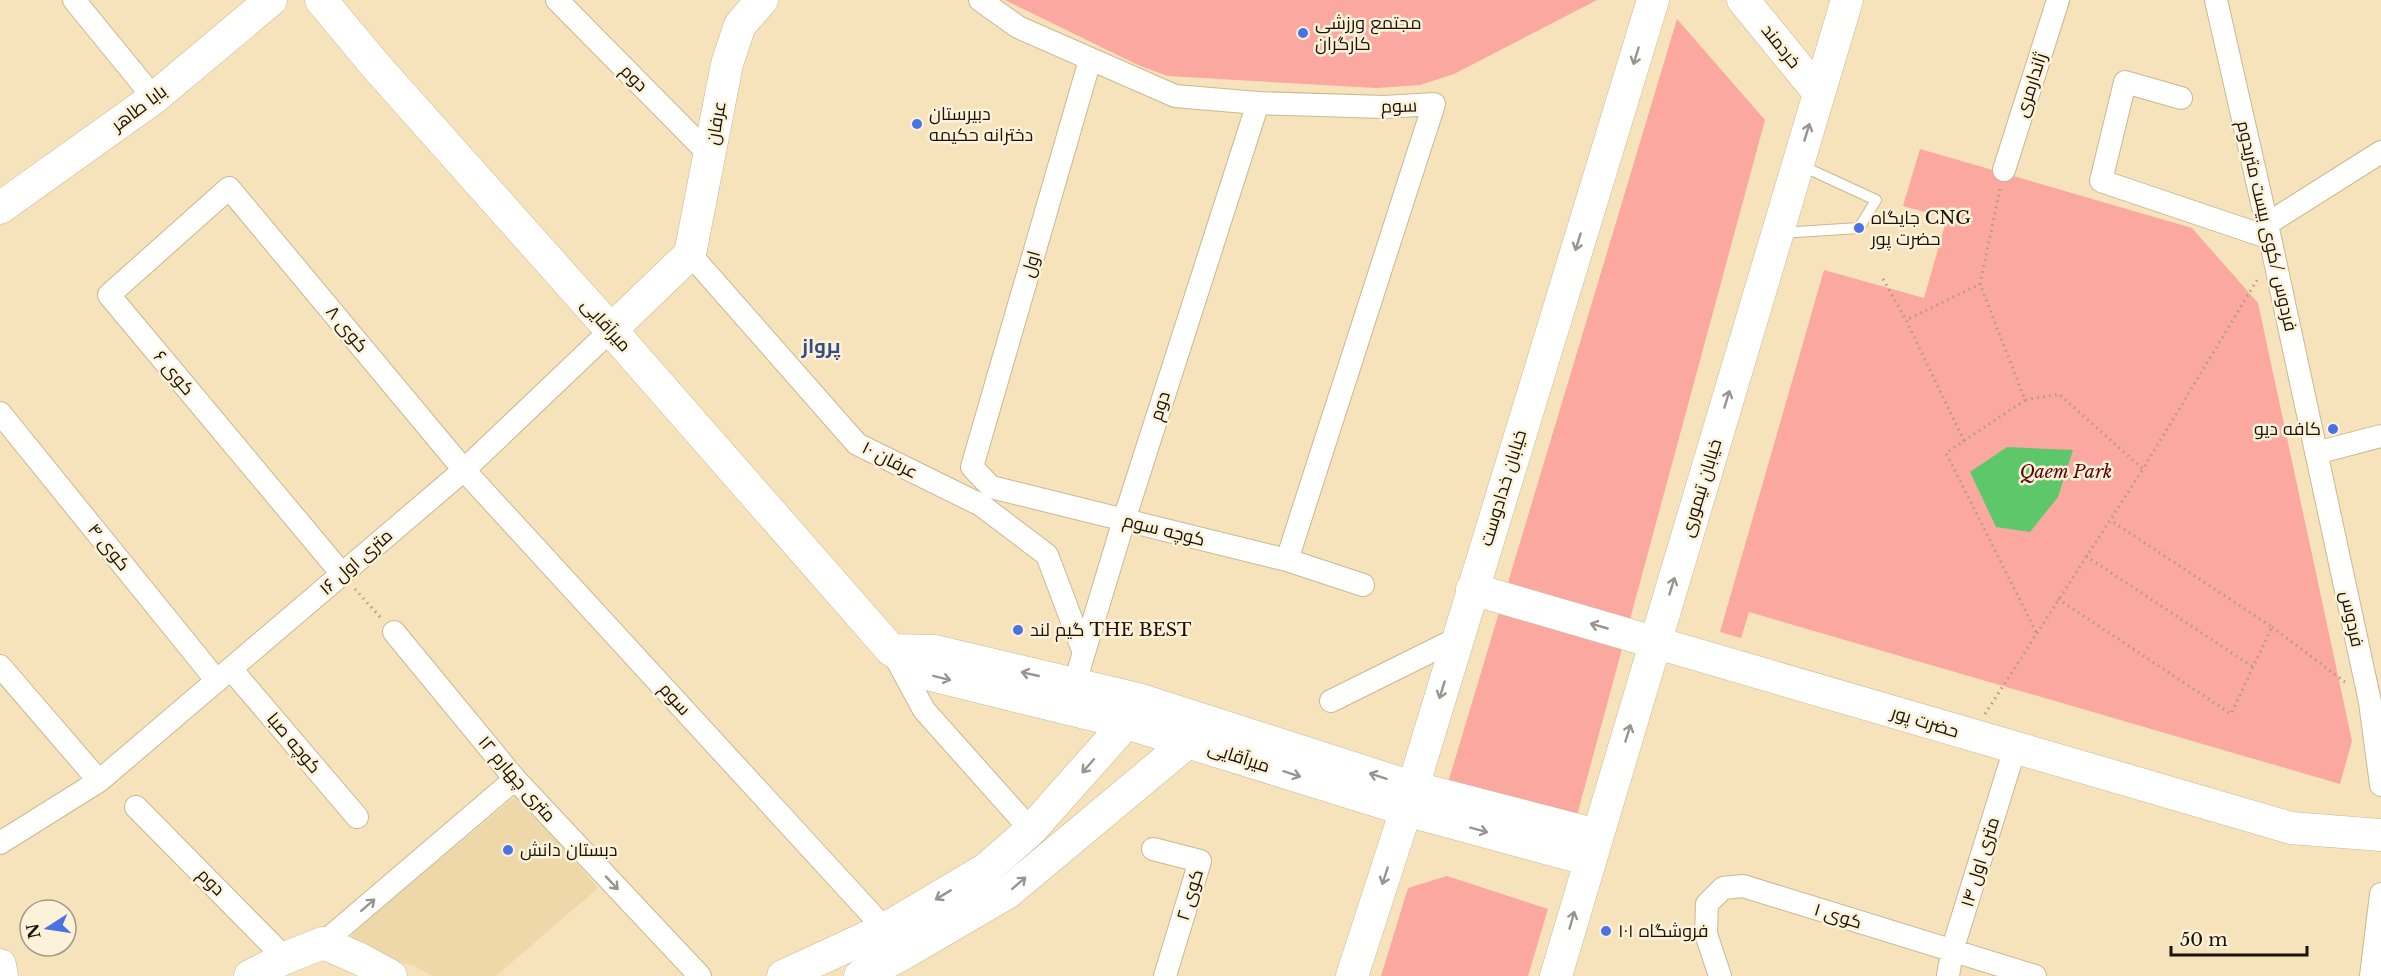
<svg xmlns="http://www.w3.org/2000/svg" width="2381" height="976" font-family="'Libre Baskerville',Cairo,serif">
<rect width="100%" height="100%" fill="#f6e3bb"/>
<path fill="#eed8aa" d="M518 794 598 888 496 976H432L415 966 373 955 352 943V935L361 925Z"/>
<path fill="#faa8a0" d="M1005 0H1597L1454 74 1420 85 1376 88 1168 76 1140 66Z
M1677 19 1765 120 1576 819 1447 786Z
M1920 149 2192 228 2258 303 2352 741 2340 784 1749 612 1741 638 1720 632 1824 270 1924 298 1947 218 1903 206Z
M1447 876 1548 909 1528 976H1381L1408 888Z"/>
<path fill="#5dc76a" d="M2007 447 2073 450 2058 497 2030 532 1996 527 1970 472Z"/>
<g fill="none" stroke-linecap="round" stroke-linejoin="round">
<g stroke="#cab891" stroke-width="12">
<path id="lane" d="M1780 233 1859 228 1876 200 1800 165"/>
</g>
<g stroke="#cab891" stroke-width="24">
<path id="street" d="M74 0 154 98
M557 0 711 156
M980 0 1018 27 1175 96 1258 103 1384 107 1434 104 1287 560
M2216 0 2270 238 2370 702 2381 785
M1090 60 972 467 991 487 1287 560 1363 585
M2181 98 2125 82 2101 181 2270 238
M2004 170 2058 0
M2267 224 2381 152
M690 254 857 444 981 505 1047 555 1084 653
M0 413 217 681
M2316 453 2381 436
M342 574 109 295 229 188 464 470 885 929
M394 632 515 779 700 976
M892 651 924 710 1031 830
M0 666 99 781
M231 669 357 817
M1070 699 1124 520 1258 103
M1331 701 1458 638
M136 807 285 958
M0 843 99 781 464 470 611 330
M1153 849 1200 861 1165 976
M323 943 515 779
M1720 976 1706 934 1707 904 1723 888 1743 886 2035 976
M1948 976 1952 951 2015 748
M2371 976 2381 894"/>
</g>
<g stroke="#cab891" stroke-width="33">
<path id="secondary" d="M321 0 375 65 611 330 891 650 931 675 1126 723 1406 810 1590 860
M1743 0 1819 93
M0 208 154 98 271 0
M611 330 690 254 727 64 740 25 762 0
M1472 589 2291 828 2381 835
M891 650 935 651 1138 699 1412 787 1597 835
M0 965 2 976
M250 976 285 958 323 943 360 959 391 976
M783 976 885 929 986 869 1031 830 1126 723 1135 706
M860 976 901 955 1007 893 1189 741 1196 727
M1352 976 1406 810 1653 0
M1556 976 1847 0"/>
</g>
<path stroke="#ad9e7e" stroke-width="3" stroke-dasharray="1.5 4.5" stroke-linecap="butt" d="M2000 189 1980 284 2025 400 2059 394 2143 469 2257 280
M1883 279 1906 320
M2025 400 1946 453 2036 632
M1964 441 1906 320 1980 284
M2086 556 2253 667
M355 589 381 618
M2058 599 2231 714 2272 627 2110 520
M2272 627 2345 682
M1985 714 2143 469"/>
<use href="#lane" stroke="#fff" stroke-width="10"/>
<use href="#street" stroke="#fff" stroke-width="22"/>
<use href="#secondary" stroke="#fff" stroke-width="32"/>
</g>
<defs><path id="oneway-shaft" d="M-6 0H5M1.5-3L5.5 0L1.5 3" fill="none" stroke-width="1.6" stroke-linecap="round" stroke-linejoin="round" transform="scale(1.5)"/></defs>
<g stroke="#98958e">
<use href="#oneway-shaft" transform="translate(1636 56) rotate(107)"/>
<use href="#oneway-shaft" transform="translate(1807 132) rotate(-73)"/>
<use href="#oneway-shaft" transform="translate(1578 242) rotate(107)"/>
<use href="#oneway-shaft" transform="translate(1727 399) rotate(-73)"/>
<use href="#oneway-shaft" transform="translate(1672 586) rotate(-73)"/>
<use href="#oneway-shaft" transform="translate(1599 626) rotate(-164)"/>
<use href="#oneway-shaft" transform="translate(1030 674) rotate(-167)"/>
<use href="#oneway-shaft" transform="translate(942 678) rotate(14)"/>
<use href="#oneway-shaft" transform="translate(1442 690) rotate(107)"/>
<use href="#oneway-shaft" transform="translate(1628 733) rotate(-73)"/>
<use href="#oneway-shaft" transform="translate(1088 766) rotate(131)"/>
<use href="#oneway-shaft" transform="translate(1292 774) rotate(18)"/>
<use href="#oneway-shaft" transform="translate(1378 776) rotate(-162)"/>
<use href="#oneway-shaft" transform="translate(1479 830) rotate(15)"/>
<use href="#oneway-shaft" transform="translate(1385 876) rotate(108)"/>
<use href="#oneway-shaft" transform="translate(612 883) rotate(47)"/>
<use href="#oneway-shaft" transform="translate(1019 883) rotate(-41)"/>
<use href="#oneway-shaft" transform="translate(943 895) rotate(149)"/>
<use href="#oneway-shaft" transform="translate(368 905) rotate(-41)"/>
<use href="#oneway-shaft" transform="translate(1572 920) rotate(-74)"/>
</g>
<g fill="#4972e5" stroke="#fcf1d9" stroke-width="2">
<circle cx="1303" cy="33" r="6"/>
<circle cx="917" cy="124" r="6"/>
<circle cx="1859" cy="228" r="6"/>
<circle cx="2333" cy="429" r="6"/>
<circle cx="1018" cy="630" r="6"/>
<circle cx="508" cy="850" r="6"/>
<circle cx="1606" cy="931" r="6"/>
</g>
<g text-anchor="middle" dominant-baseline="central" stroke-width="5" stroke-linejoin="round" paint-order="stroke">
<g font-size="18" fill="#1a1305" stroke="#fcf1d9" text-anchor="start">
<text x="1315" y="23">مجتمع ورزشی<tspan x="1315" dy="21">کارگران</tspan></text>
<text x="929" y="114">دبیرستان<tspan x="929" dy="21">دخترانه حکیمه</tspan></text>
<text x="1871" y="218">جایگاه CNG<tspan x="1871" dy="21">حضرت پور</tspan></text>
<text x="2321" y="429" text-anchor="end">کافه دیو</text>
<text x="1030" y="630">گیم لند THE BEST</text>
<text x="520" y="850">دبستان دانش</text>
<text x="1618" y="931">فروشگاه ۱۰۱</text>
</g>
<g font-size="18" fill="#1a1305" stroke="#fcf1d9">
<text transform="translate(1781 46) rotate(51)">خردمند</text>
<text transform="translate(634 78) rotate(45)">دوم</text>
<text transform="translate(2031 85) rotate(-72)">ژاندارمری</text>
<text transform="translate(1399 106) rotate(-2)">سوم</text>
<text transform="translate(139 108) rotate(-37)">بابا طاهر</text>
<text transform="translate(716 123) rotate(-80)">عرفان</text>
<text transform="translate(2267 226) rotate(77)">فردوس /کوی بیست متریدوم</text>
<text transform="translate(1031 264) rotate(-74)">اول</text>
<text transform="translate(606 325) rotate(48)">میرآقایی</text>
<text transform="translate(347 329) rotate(50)">کوی ۸</text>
<text transform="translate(174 373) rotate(50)">کوی ۶</text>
<text transform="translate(1160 406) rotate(-72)">دوم</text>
<text transform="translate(890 460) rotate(27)">عرفان ۱۰</text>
<text transform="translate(1503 488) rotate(-73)">خیابان خدادوست</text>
<text transform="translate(1701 488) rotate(-73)">خیابان تیموری</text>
<text transform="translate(1164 530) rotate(14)">کوچه سوم</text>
<text transform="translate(109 547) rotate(51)">کوی ۴</text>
<text transform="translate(356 562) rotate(-41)">۱۶ متری اول</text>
<text transform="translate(2352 619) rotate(78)">فردوس</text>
<text transform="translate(675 699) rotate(48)">سوم</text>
<text transform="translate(1925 722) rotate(17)">حضرت پور</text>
<text transform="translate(294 743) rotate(50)">کوچه صبا</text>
<text transform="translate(1239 757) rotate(18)">میرآقایی</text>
<text transform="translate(517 779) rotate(49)">۱۲ متری چهارم</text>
<text transform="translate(1980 862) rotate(-73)">۱۴ متری اول</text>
<text transform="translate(211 882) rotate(45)">دوم</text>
<text transform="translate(1190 895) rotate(-73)">کوی ۲</text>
<text transform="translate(1838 916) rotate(17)">کوی ۱</text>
</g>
<g font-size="18" font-style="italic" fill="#590308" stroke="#fcf1d9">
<text x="2066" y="472">Qaem Park</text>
</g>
<g font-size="20" font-weight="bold" fill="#354c85" stroke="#fcf1d9">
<text x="821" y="346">پرواز</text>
</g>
</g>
<g transform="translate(48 928) rotate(258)"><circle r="28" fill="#fcf1d9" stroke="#a29884" stroke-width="1.5"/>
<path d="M0-4.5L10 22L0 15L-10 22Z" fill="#4972e5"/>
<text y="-9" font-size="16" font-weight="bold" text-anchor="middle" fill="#1a1305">N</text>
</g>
<path d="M2171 946v9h136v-9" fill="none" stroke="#1a1305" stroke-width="3"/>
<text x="2180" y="946" font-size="18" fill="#1a1305" stroke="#fcf1d9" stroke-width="4.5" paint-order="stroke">50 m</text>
</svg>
